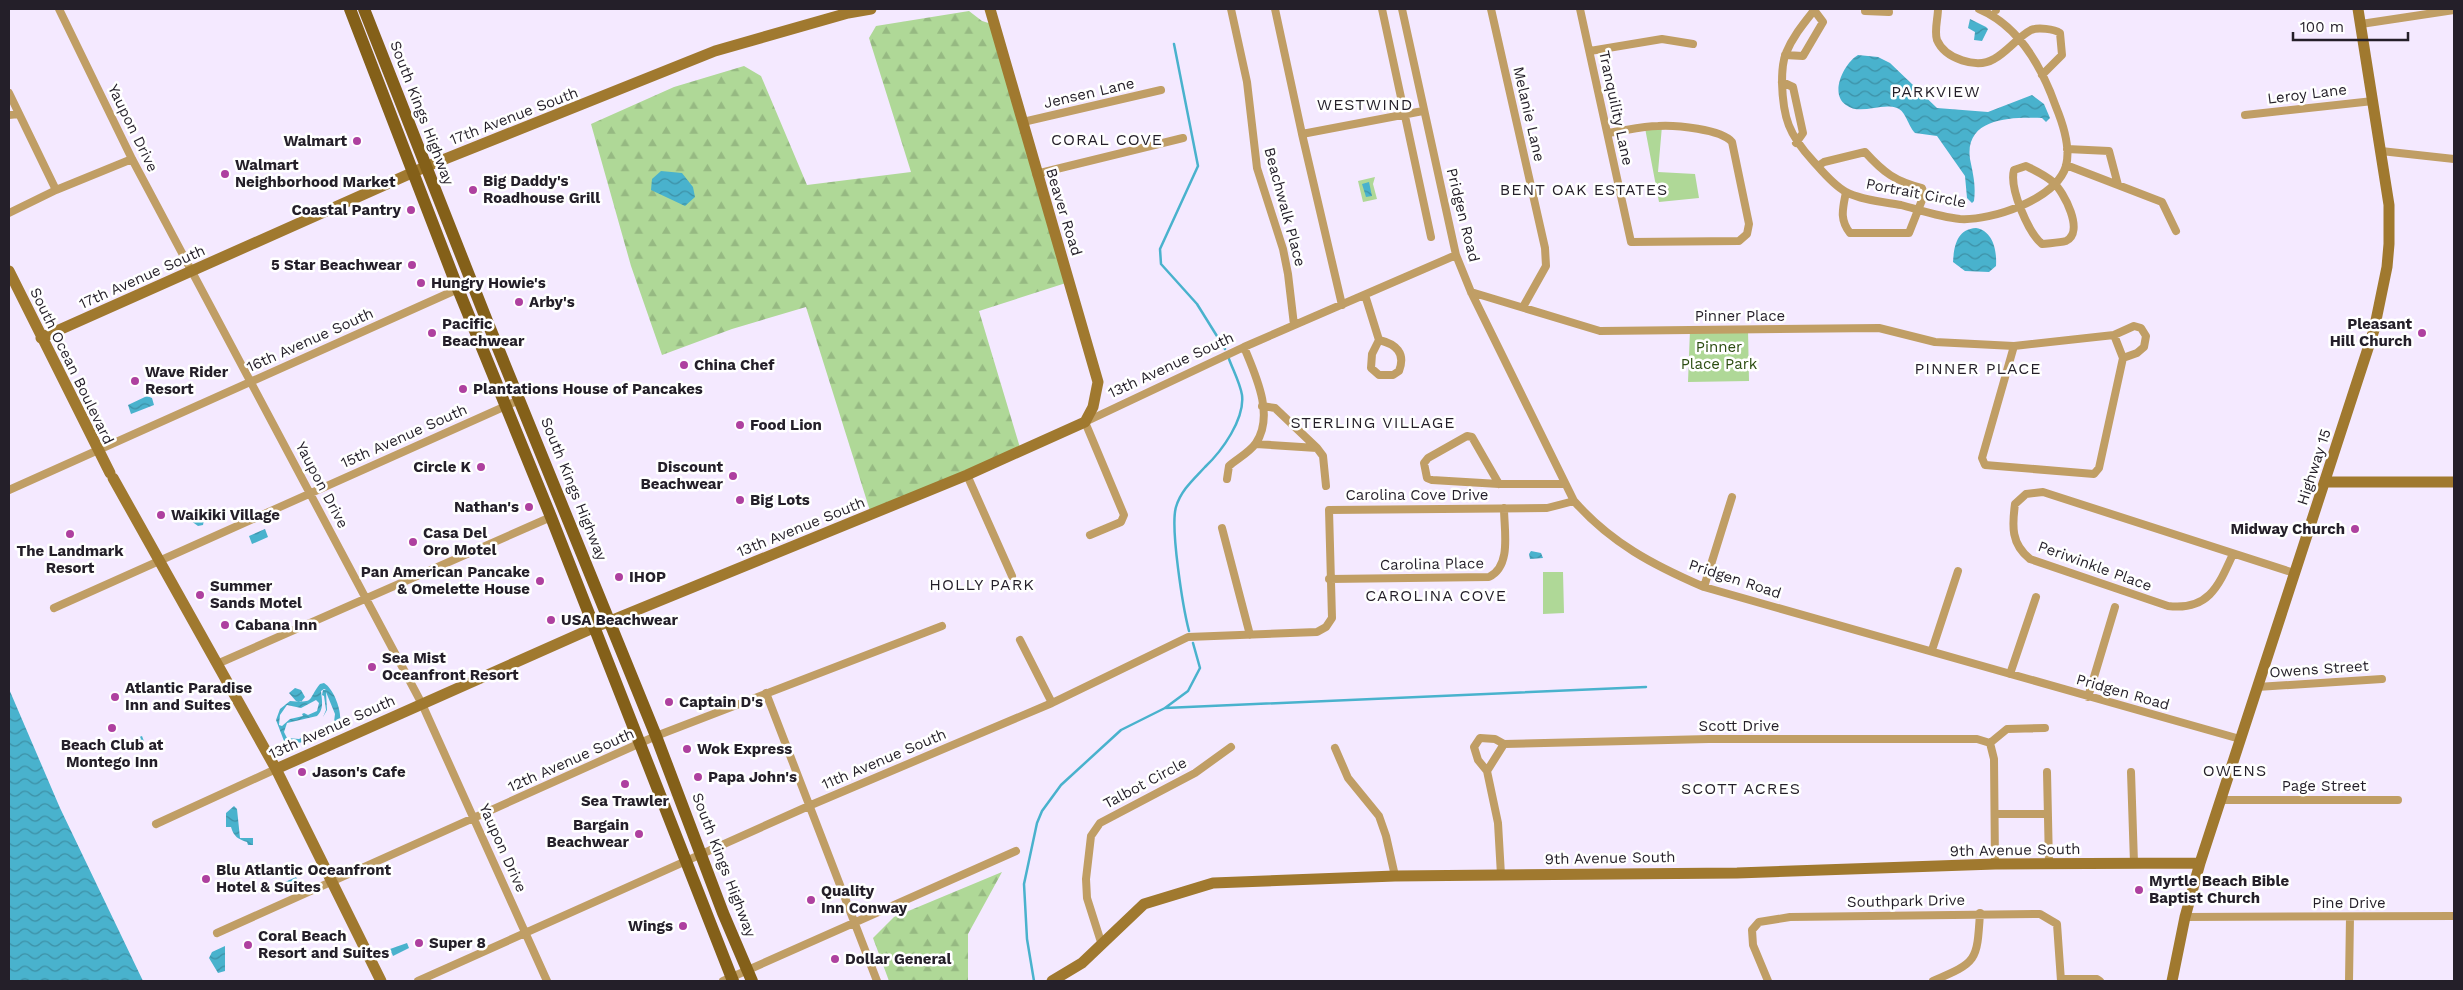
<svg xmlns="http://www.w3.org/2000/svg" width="2463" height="990" font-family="'Work Sans',sans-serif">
<defs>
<pattern id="forest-firs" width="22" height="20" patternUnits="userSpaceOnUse" patternTransform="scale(1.25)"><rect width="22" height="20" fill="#afd897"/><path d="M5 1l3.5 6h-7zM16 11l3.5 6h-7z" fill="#96b982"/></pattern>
<pattern id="water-waves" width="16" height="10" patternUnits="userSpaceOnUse" patternTransform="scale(1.25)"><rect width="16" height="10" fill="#49b2cd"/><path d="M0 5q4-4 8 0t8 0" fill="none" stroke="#3d90a6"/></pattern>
</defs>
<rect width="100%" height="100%" fill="#f4e9ff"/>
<path fill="#afd897" d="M1662 126 1658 172 1695 174 1699 198 1659 202 1645 128Z
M1375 177 1373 184 1377 199 1363 202 1358 181Z
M1748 329 1749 381 1688 382 1690 330Z
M1543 572H1563L1564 613 1543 614Z"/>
<path fill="url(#forest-firs)" d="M969 11 982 21 995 25 1069 282 979 311 1021 451 871 514 806 307 732 329 662 355 631 266 591 124 674 87 744 66 761 76 807 185 911 172 869 38 876 26Z
M1002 872 968 934V981H889L873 938 894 917Z"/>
<path fill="url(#water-waves)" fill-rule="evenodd" d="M1970 19 1986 27 1988 29 1982 41 1974 40 1975 32 1968 28Z
M1858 55 1878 57 1890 63 1937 108 1988 112 2032 95 2044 104 2050 118 2046 122 2042 118C2015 117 1964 116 1970 159 1973 174 1976 185 1974 201L1972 203 1967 198 1965 176 1937 136 1915 133C1908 126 1906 111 1897 108 1881 102 1860 116 1846 105 1829 94 1844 63 1858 55Z
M661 171 682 173 693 187 695 197 685 206 651 190 652 179Z
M1369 182 1372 196 1366 197 1362 184Z
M1976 228C1993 231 1997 250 1996 266L1989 272 1965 271 1953 262C1954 246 1957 229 1976 228Z
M147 396 152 398 154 405 131 414 128 405Z
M190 514 200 516 204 520 203 525 198 526 187 518Z
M265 529 268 537 252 544 249 536Z
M1531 551 1541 553 1543 558 1530 559 1529 554Z
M324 683C334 689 342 711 340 723 330 735 299 748 284 741L276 720 280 709 290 701C316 703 307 700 320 684ZM324 689 326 690H323L322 695 324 696 326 710 323 717 327 710 326 692 335 714 334 722 299 739 287 738 284 732 287 723 317 716C324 709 322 701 321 691ZM316 700 319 703 317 711 308 715 304 713 302 714 303 716 290 719 282 726 279 725 280 715 287 705 301 708Z
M295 688 301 690 305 697 301 702 296 701 289 693Z
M9 689 60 808 143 981H9Z
M142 736 145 744 130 750 127 742Z
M234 806 237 809 240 838H253V845H248L247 842C238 839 234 837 231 827H226V813Z
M296 877 299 883 286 889 283 883Z
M407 943 409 948 393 956 390 949Z
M225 946V971L218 973 209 958 212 952Z"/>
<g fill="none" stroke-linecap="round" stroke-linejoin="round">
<path stroke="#49b2cd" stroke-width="2.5" d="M1174 44 1198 166 1160 249 1161 264 1197 304 1225 349
M1189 631C1183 608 1170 527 1176 507 1181 490 1194 479 1205 467 1222 451 1245 419 1242 395 1240 383 1233 370 1229 359
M1165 708 1646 687
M1034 981 1027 939 1024 884 1037 823 1042 811 1061 785 1121 730 1165 708 1188 691 1200 668 1193 643"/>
<path stroke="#c09e65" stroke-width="8" d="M59 9 132 159 422 704 547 981
M1231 9 1247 82 1257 168 1283 249 1288 274 1294 325
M1275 9 1302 134
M1382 9 1431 237
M1402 9 1456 255 1471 292 1574 501C1611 543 1653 565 1704 587L2240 739
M1491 9 1545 248 1546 266 1523 307
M1580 9 1631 242 1739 241 1747 234 1749 224 1732 142C1721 129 1676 125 1658 126 1642 126 1624 131 1608 133
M1815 9C1804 23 1793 36 1786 53 1782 62 1782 73 1782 83 1783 118 1789 135 1813 161 1822 171 1833 185 1846 192 1861 200 1884 202 1901 205 1920 210 1940 217 1960 219 1992 221 2056 199 2066 166 2071 147 2063 124 2056 107 2042 67 2019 26 1979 9
M1865 9V11L1889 12
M1938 9C1938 18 1934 31 1937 40 1945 59 1977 69 1994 59 2007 52 2019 36 2031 30 2038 27 2054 29 2060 33L2062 55 2042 75
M1996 9V10
M2361 24 2454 10
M1590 51 1662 39 1693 44
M1785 55 1803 56 1823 22 1814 10
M1782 82 1793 87 1803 133 1796 143
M9 93 56 190
M9 115 19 114
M2245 115 2373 101
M1023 122 1161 90
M2067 149 2109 151 2118 185
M2381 151 2454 159
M2066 165 2162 202 2176 231
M1818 166 1824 162 1865 152C1884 173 1895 181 1922 188L1924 195 1909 233H1850C1839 219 1843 208 1846 192
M2026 166C2036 171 2045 175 2053 182 2064 192 2085 232 2066 241 2059 243 2049 243 2042 244 2028 232 2009 188 2014 170Z
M1036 174 1183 138
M9 213 56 190 132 159
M1471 292 1600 331 1879 328 1935 342 2014 346
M1365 295 1379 340 1372 354 1371 368 1379 375H1393L1399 371C1406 353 1396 344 1379 340
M1342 305 1302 134 1423 111
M2114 335 2123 358 2099 468 2094 474 1985 465 1982 458 2014 346 2114 335 2134 326 2141 328 2146 336 2144 347 2137 353 2123 358
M1256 444 1317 448 1275 408 1262 406
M1317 448 1323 456 1326 486
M967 475 1012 576
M1227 479 1229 466C1237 459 1250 452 1256 443 1275 415 1255 374 1244 347
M1499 484 1472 437 1467 436 1428 458 1424 463 1427 478 1432 480 1499 484H1565
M9 490 458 289
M1222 528 1250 635
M1090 535 1121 522 1124 515 1085 422 1244 347 1456 255
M2233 554C2219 585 2209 611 2168 606L2030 559C2011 544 2012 526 2015 504L2026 494 2043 492 2294 573
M1329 579 1489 577C1512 566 1504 530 1504 508
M1704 587 1732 497
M54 608 519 400
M1020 640 1052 703
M1932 650 1958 571
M217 664 551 517
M2010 674 2036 597
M2257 687 2382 679
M766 693 877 981
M2088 697 2115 607
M1990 743 2007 729 2045 728
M1335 748 1348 778 1379 816 1386 836 1395 876
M1487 771 1478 760 1474 747 1480 738 1495 739 1504 744
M2047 772 2049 864
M2131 772 2134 863
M2220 800H2398
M1995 814H2048
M156 824 276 769
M1501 875 1498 823 1487 771 1504 744 1709 739H1977L1990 743 1994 759 1995 864
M2185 917 2454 916
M217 933 656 736 942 626
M1101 942 1087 898 1086 879 1091 836 1100 823 1195 773 1231 747
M2061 979H2097L2100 981
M418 981 811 805 1052 703 1188 637 1317 632 1326 627 1332 618 1329 510 1547 508 1574 501
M723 981 1016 851
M1768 981 1753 945 1752 930 1759 922 1790 917 2040 914 2057 924 2061 981
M1933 981C1977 962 1977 962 1980 913
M2349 981 2350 917"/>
<path stroke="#a0792f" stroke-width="11" d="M9 271 110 473
M41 338 425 167 715 51 848 13 871 9
M113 478 276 769 381 981
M2326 482H2454
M276 769 593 628 967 475 1085 422 1093 407 1098 382 990 9
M1052 981 1082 963 1144 904 1213 883 1395 876 1737 873 1995 864 2200 863
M2172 981 2185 917 2200 863 2374 330 2387 267 2389 244V205L2358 9"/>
<path stroke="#846019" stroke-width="12" d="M350 9 458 289 551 517 733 981
M364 9 487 321 656 736 723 913 752 981"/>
</g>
<g fill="#ae409f" stroke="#fff" stroke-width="2">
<circle cx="357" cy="141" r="5"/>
<circle cx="225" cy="174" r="5"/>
<circle cx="473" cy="190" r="5"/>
<circle cx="411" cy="210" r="5"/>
<circle cx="412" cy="265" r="5"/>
<circle cx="421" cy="283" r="5"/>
<circle cx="519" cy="302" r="5"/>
<circle cx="432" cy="333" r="5"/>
<circle cx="2422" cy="333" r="5"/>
<circle cx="684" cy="365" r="5"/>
<circle cx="135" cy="381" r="5"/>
<circle cx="463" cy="389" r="5"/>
<circle cx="740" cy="425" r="5"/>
<circle cx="481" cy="467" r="5"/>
<circle cx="733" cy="476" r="5"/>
<circle cx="740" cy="500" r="5"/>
<circle cx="529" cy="507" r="5"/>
<circle cx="161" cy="515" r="5"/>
<circle cx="2355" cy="529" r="5"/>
<circle cx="70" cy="534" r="5"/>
<circle cx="413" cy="542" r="5"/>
<circle cx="619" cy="577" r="5"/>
<circle cx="540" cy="581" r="5"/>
<circle cx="200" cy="595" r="5"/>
<circle cx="551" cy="620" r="5"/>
<circle cx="225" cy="625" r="5"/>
<circle cx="372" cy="667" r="5"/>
<circle cx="115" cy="697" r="5"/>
<circle cx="669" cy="702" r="5"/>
<circle cx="112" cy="728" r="5"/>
<circle cx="687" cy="749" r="5"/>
<circle cx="302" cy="772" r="5"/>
<circle cx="698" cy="777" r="5"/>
<circle cx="625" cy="784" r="5"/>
<circle cx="639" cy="834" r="5"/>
<circle cx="206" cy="879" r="5"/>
<circle cx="2139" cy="890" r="5"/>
<circle cx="811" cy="900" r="5"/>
<circle cx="683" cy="926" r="5"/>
<circle cx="419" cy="943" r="5"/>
<circle cx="248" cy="945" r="5"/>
<circle cx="835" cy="959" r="5"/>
</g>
<g text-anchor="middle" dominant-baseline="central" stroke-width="5" stroke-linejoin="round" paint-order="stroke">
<g font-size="15" fill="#241f29" stroke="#fff">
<text transform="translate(1089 93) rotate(-13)">Jensen Lane</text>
<text transform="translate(2307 94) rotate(-7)">Leroy Lane</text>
<text transform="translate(1616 108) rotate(78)">Tranquility Lane</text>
<text transform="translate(422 113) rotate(69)">South Kings Highway</text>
<text transform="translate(1529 114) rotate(77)">Melanie Lane</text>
<text transform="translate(514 116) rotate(-21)">17th Avenue South</text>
<text transform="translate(133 128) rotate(64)">Yaupon Drive</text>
<text transform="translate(1916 193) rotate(11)">Portrait Circle</text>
<text transform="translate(1285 207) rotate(75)">Beachwalk Place</text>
<text transform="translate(1064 212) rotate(73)">Beaver Road</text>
<text transform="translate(1463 215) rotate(76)">Pridgen Road</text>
<text transform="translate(142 277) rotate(-24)">17th Avenue South</text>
<text x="1740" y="316">Pinner Place</text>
<text transform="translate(310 340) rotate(-24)">16th Avenue South</text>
<text transform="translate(1171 365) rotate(-25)">13th Avenue South</text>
<text transform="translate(72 366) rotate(64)">South Ocean Boulevard</text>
<text transform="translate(404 436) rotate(-24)">15th Avenue South</text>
<text transform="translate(2314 467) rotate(-72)">Highway 15</text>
<text transform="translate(322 485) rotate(62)">Yaupon Drive</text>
<text transform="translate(574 489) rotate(68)">South Kings Highway</text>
<text x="1417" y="495">Carolina Cove Drive</text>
<text transform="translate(801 527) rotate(-22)">13th Avenue South</text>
<text transform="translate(1432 564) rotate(-1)">Carolina Place</text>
<text transform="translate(2095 566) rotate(20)">Periwinkle Place</text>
<text transform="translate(1735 579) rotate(18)">Pridgen Road</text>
<text transform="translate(2319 669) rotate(-4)">Owens Street</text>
<text transform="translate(2123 692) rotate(16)">Pridgen Road</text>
<text x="1739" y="726">Scott Drive</text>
<text transform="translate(332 727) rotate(-24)">13th Avenue South</text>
<text transform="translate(884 759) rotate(-23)">11th Avenue South</text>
<text transform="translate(571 760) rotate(-24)">12th Avenue South</text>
<text transform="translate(1145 783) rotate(-28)">Talbot Circle</text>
<text x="2324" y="786">Page Street</text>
<text transform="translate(503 848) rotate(66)">Yaupon Drive</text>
<text transform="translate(2015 850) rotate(-1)">9th Avenue South</text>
<text transform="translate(1610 858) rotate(-1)">9th Avenue South</text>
<text transform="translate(724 865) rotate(69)">South Kings Highway</text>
<text transform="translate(1906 901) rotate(-1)">Southpark Drive</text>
<text x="2349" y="903">Pine Drive</text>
</g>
<g font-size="15" font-weight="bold" fill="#241f29" stroke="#fff" text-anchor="start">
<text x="347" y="141" text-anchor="end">Walmart</text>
<text x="235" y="165">Walmart<tspan x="235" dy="17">Neighborhood Market</tspan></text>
<text x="483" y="181">Big Daddy's<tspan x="483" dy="17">Roadhouse Grill</tspan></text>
<text x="401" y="210" text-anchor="end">Coastal Pantry</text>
<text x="402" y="265" text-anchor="end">5 Star Beachwear</text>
<text x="431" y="283">Hungry Howie's</text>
<text x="529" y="302">Arby's</text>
<text x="442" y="324">Pacific<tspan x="442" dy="17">Beachwear</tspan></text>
<text x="2412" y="324" text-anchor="end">Pleasant<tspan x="2412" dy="17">Hill Church</tspan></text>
<text x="694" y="365">China Chef</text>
<text x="145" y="372">Wave Rider<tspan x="145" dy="17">Resort</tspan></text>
<text x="473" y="389">Plantations House of Pancakes</text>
<text x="750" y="425">Food Lion</text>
<text x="471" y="467" text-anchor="end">Circle K</text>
<text x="723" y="467" text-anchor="end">Discount<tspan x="723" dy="17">Beachwear</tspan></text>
<text x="750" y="500">Big Lots</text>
<text x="519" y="507" text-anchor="end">Nathan's</text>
<text x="171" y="515">Waikiki Village</text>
<text x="2345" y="529" text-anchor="end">Midway Church</text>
<text x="423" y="533">Casa Del<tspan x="423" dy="17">Oro Motel</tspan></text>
<text x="70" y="551" text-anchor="middle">The Landmark<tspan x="70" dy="17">Resort</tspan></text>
<text x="530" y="572" text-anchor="end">Pan American Pancake<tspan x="530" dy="17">&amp; Omelette House</tspan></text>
<text x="629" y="577">IHOP</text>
<text x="210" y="586">Summer<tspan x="210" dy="17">Sands Motel</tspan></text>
<text x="561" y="620">USA Beachwear</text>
<text x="235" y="625">Cabana Inn</text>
<text x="382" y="658">Sea Mist<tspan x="382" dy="17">Oceanfront Resort</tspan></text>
<text x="125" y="688">Atlantic Paradise<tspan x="125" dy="17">Inn and Suites</tspan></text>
<text x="679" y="702">Captain D's</text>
<text x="112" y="745" text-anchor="middle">Beach Club at<tspan x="112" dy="17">Montego Inn</tspan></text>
<text x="697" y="749">Wok Express</text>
<text x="312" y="772">Jason's Cafe</text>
<text x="708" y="777">Papa John's</text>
<text x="625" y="801" text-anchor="middle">Sea Trawler</text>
<text x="629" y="825" text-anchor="end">Bargain<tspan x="629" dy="17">Beachwear</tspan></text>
<text x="216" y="870">Blu Atlantic Oceanfront<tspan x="216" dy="17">Hotel &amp; Suites</tspan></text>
<text x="2149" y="881">Myrtle Beach Bible<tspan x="2149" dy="17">Baptist Church</tspan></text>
<text x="821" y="891">Quality<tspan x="821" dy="17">Inn Conway</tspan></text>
<text x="673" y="926" text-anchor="end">Wings</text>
<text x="258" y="936">Coral Beach<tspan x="258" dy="17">Resort and Suites</tspan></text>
<text x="429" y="943">Super 8</text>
<text x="845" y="959">Dollar General</text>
</g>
<g font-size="15" fill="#2b4c10" stroke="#fff">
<text x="1719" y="347">Pinner<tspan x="1719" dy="17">Place Park</tspan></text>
</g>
<g font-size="16" letter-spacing="1" fill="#241f29" stroke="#fff">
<text x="1936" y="91">PARKVIEW</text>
<text x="1365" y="104">WESTWIND</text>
<text x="1107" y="139">CORAL COVE</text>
<text x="1584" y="189">BENT OAK ESTATES</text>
<text x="1978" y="368">PINNER PLACE</text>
<text x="1373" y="422">STERLING VILLAGE</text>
<text x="982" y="584">HOLLY PARK</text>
<text x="1436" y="595">CAROLINA COVE</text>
<text x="2235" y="770">OWENS</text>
<text x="1741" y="788">SCOTT ACRES</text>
</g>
</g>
<rect width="2463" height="990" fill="none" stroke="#241f29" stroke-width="20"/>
<path d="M2293 32v8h115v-8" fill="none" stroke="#241f29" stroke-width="2.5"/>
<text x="2300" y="32" font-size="15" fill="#241f29" stroke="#ffffff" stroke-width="4" paint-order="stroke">100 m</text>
</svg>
